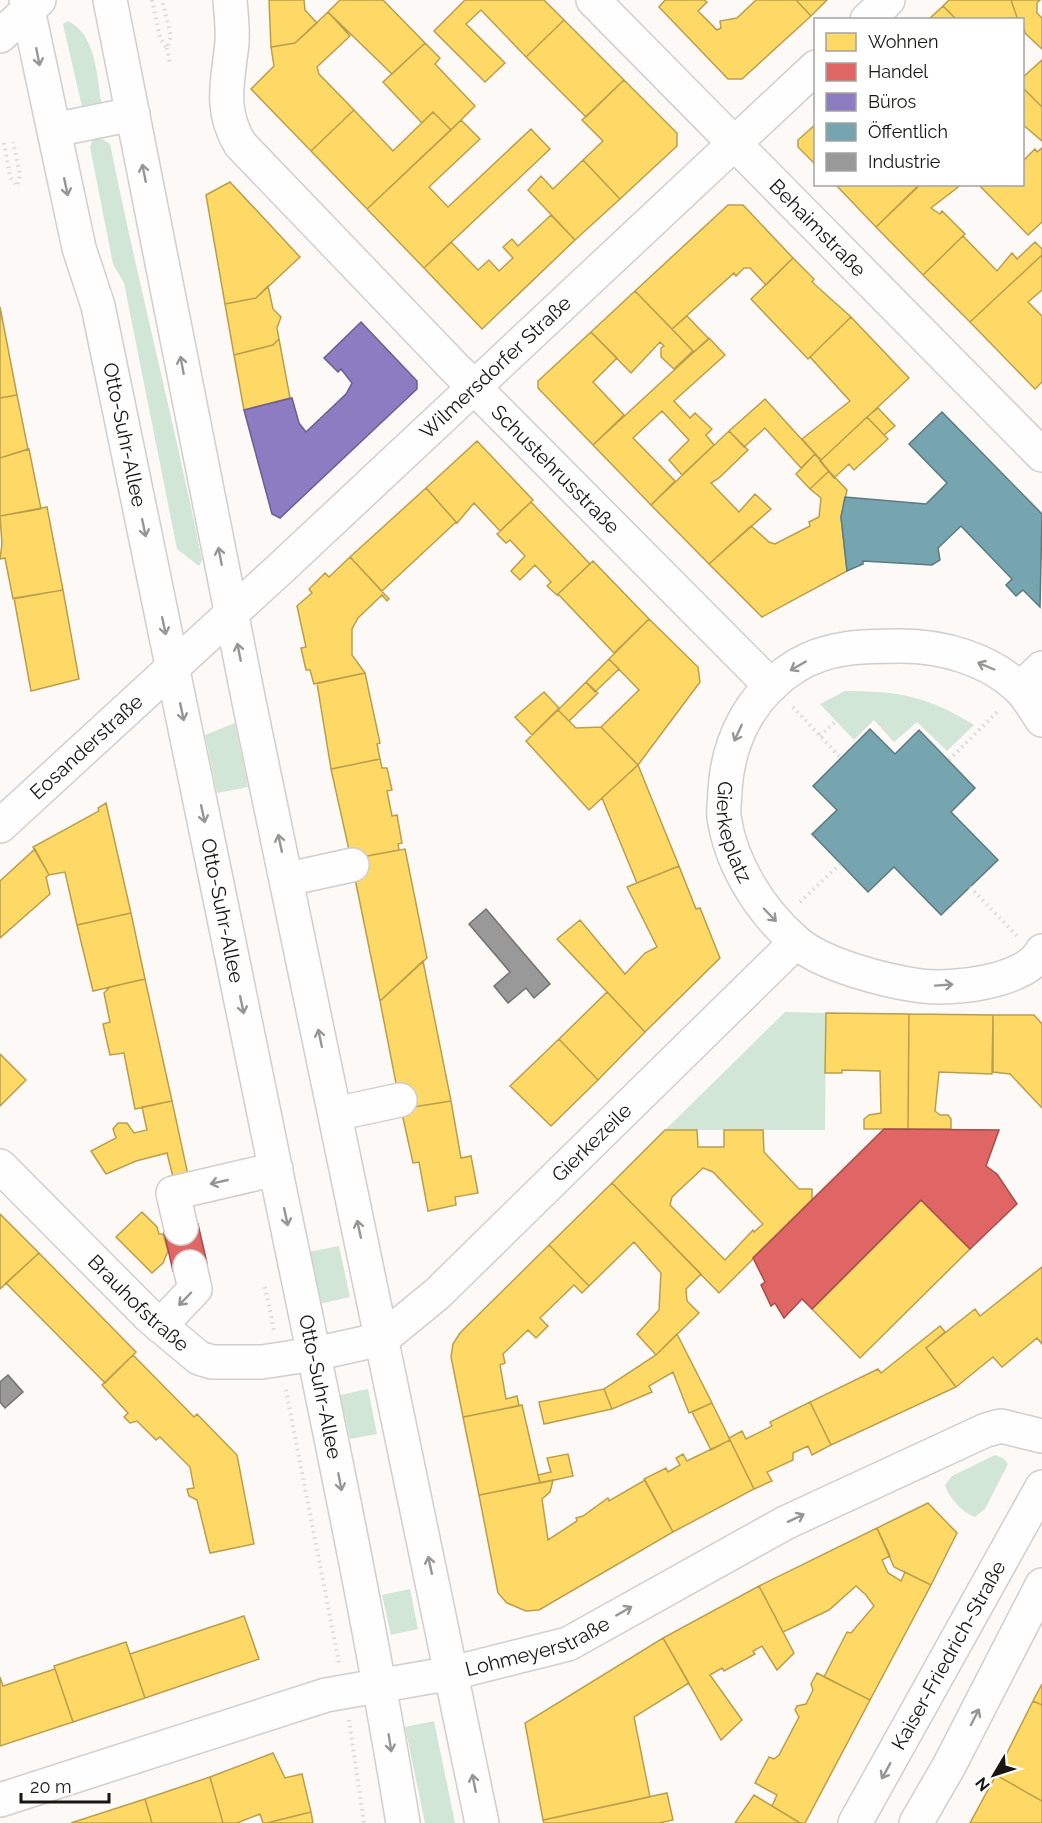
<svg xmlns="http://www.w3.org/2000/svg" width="1042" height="1823" font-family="Raleway,sans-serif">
<rect width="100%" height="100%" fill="#fcf9f6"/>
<path fill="#d2e6d8" d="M68 21C97 35 96 76 102 105L83 111 63 24Z
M99 137 110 144C138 283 174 421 202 560L199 566 177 549 124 283 113 264 90 147 92 141Z
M845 691C899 691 927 696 974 725L947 751 917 722 894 742 874 720 854 740 820 704Z
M235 723 248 787 217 793 205 735Z
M785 1012 826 1013 825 1130H665Z
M339 1246 350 1297 319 1304 308 1252Z
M368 1389 377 1434 350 1439 340 1395Z
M995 1455 1003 1458 1008 1464 985 1509 975 1517C963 1513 949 1498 945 1485L952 1476Z
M410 1589 418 1629 391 1635 382 1595Z
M434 1721 455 1823H425L405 1727Z"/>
<path fill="#ffd966" stroke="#ba9e4d" stroke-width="1.5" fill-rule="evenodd" d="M269 0H304L305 10 317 23 295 43 271 47Z
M340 0H383L425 43 392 74 328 12Z
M465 0H544L564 20 526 57 481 10 466 24 505 63 485 82 434 31Z
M665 0H704L707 2 698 11 717 30 721 28 720 21 737 18 756 0H796L811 16 742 79H728L659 7Z
M796 0H827L811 16Z
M949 0H1011L1018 20H957L943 6Z
M1011 0H1040L1037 3V13L1042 18V49L1025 33 1022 20H1018Z
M943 6 957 20H928Z
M328 12 350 36 317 67 319 74 354 110 311 151 251 89 274 66 271 47 295 43Z
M564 20 624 80 586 117 526 57Z
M425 43 440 58 435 64 475 106 451 130 433 112 422 123 383 82Z
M1042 60V107L1022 87V78Z
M624 80 677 133V146L620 199 583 160 603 141 582 120Z
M1022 87 1042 107V141L1022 124Z
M354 110 393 151 433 112 451 130 367 209 311 151Z
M461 120 480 139 429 187 448 207 531 129 550 149 424 268 367 209Z
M816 124V165L798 147V140Z
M1042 148V222L1028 235 978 184H1022V162L1035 149 1037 152Z
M583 160 620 199 575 240 528 190 541 176 553 189Z
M230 182 300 257 256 298 225 304 206 195Z
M835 184H916L918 187 876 227Z
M920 184H962L931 208 940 214 942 211 965 234 923 275 876 227Z
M728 205H743L793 258 766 285 750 268H744L736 276 734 273 672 329 635 291Z
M551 215 575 240 482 329 424 268 451 242 478 270 489 260 499 271 513 258 503 247 512 239 518 246Z
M963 236 997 271 1012 253 1017 259 1035 242 1042 249V255L970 322 923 275Z
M1042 255V290L1028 302 1042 316V382L1035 389 970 322Z
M793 258 814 279 812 282 851 317 808 359 751 299Z
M268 286 273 309 281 317 277 328 279 339 273 345 234 355 225 304 256 298Z
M635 291 693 351 674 369 661 357V348L664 346 660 342 631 373 591 332Z
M0 307 17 395 0 398Z
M687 316 709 339 694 352 672 329Z
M851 317 909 378 821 460 802 439 850 401 810 357Z
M591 332 617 358 593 382 624 415 593 445 538 388V381Z
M709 338 725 355 674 401 690 418 695 413 712 429 706 435 714 445 682 475 669 460 689 440 662 411 633 438 675 481 651 505 593 445Z
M279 339 290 398 244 410 234 355 273 345Z
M17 395 28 449 0 458V398Z
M765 399 815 454 801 468 765 428 744 447 729 431Z
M878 408 895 426 884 435 867 417Z
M867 417 888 439 854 470 849 464 834 478 820 461Z
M729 431 748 450 719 478 711 483 739 512 755 494 771 509 709 564 651 505Z
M477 441 533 500 500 531 474 503 457 523 426 488Z
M29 449 41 509 0 516V458Z
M815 454 829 471 810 489 796 474Z
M829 471 847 490 841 517 847 571 762 617 709 564 751 526 769 542 775 544 810 526 809 522 819 517 821 498 810 489Z
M426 488 456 522 382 591 350 557Z
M531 502 590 564 557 595 547 586 551 582 535 565 520 580 511 571 525 556 510 540 506 543 497 534Z
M47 507 63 590 13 599 5 558 0 559 2 544 0 516Z
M350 557 389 599 387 601 382 595 358 618 352 629V655L365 673 314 684 310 670H306L301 648 306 647 297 606 312 593 309 589 325 573 329 577Z
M593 561 649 619 614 653 558 594Z
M63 590 79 679 31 691 14 598Z
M649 619 698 667 700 682 638 765 601 727 639 690 609 659Z
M609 659 619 669 595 692 586 682Z
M365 673 380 743 377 744 380 759 331 769 317 683Z
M586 682 598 693 569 721 558 710Z
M544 692 559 708 532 735 515 717Z
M558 710 576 728 601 727 638 765 589 810 526 741Z
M380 759 382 768H387L392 790 387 791 392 816 397 815 402 843 398 844 399 850 351 859 331 769Z
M638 765 679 866 637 883 602 798Z
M106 803 131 913 77 925 65 872 49 875 33 847 99 811 98 808Z
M35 849 49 875 46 877 50 894 0 938V881Z
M405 849 427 958 380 1001 351 859Z
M679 866 696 909 700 908 720 958 645 1032 557 939 580 920 625 974 645 953 657 947 627 887Z
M131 913 145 979 93 991 77 925Z
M423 961 451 1101 401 1109 380 1001Z
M145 979 172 1101 135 1109 124 1053 110 1055 103 1024 110 1022 104 993 110 987Z
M607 992 645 1032 598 1080 559 1039Z
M826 1013 909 1014 908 1129H864V1119L869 1115 881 1113 880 1071 842 1070V1073H825Z
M909 1014 993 1015 992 1074 939 1072 935 1111 940 1115H948L951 1119V1129H908Z
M993 1015H1034L1042 1024V1108L1010 1074 993 1072Z
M559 1039 598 1080 551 1126 510 1086Z
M0 1054 26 1080 0 1106Z
M172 1101 188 1175 173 1177 167 1153 136 1161 106 1174 91 1151 116 1138 113 1129 118 1123H127L134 1133 147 1130 142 1107Z
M451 1101 461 1158 471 1156 478 1193 455 1197 456 1205 428 1211 419 1162 413 1163 401 1109Z
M665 1130H697L698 1147H724V1130H763L764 1152 799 1189H812V1200L719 1293 612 1183ZM703 1168 713 1172 763 1224 754 1232 753 1230 725 1260 670 1205 672 1197Z
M612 1183 701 1274 686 1289 687 1301 699 1313 656 1355 637 1334 659 1310 661 1273 634 1242 589 1286 549 1245Z
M921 1200 970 1249 860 1358 812 1309Z
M142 1212 157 1227 159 1234H163L168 1251 163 1263 152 1273 116 1237Z
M0 1214 39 1253 0 1289Z
M549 1245 589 1286 582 1293 574 1285 540 1318 548 1326 536 1338 528 1330 503 1354 505 1363 500 1365 506 1399 517 1396 519 1406 463 1417 451 1357 453 1344 460 1333Z
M39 1253 136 1352 105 1383 6 1283Z
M1042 1267V1344L1037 1338 1002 1367 993 1357 956 1387 926 1348 975 1309 980 1316Z
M940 1326 945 1332 926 1348 956 1387 831 1445 810 1402 878 1369 881 1373Z
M677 1334 712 1403 689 1413 673 1372 649 1386 652 1392 612 1409 604 1389 656 1355Z
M133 1355 194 1417 197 1414 237 1455 254 1544 210 1553 197 1500 189 1496 187 1489 194 1488 190 1467 160 1437 156 1440 137 1421 130 1423 124 1417 128 1413 102 1385Z
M604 1389 612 1409 544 1424 539 1402Z
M810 1402 831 1445 812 1455 808 1446 793 1453V1460L767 1472 772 1481 754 1489 729 1438 742 1431 746 1439 772 1426 770 1422Z
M712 1403 730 1440 711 1450 692 1412Z
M522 1405 540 1483 479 1495 463 1417Z
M730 1440 754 1489 673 1532 644 1479 666 1468 668 1472 680 1465 676 1458 683 1454 687 1461Z
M568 1454 573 1476 540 1483 538 1475 551 1472 547 1458Z
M553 1480 550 1492 542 1499 548 1540 577 1521 576 1518 583 1516 608 1498 609 1501 645 1480 673 1532 539 1610 526 1611 507 1603 498 1593 479 1495Z
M928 1503 957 1533 931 1585 894 1567 877 1528Z
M877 1528 890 1556 882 1560 888 1573 901 1581 905 1572 931 1585 870 1700 824 1677 847 1632 851 1633 874 1606 866 1595 856 1586 829 1610 783 1632 759 1586Z
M759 1586 794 1653 777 1670 762 1646 753 1651 755 1654 724 1671 722 1668 710 1675 742 1720 721 1740 663 1638Z
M244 1616 259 1659 145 1698 130 1654Z
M663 1638 689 1683 634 1717 650 1797 543 1820 525 1723Z
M126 1642 145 1698 73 1722 54 1666Z
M55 1669 73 1722 0 1746V1677L3 1686Z
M817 1673 870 1700 805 1823H800L772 1806 777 1795 755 1783 769 1757 774 1759 779 1755 799 1717 795 1710 797 1706 806 1704 813 1690 811 1684Z
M1042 1684V1705L1033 1701Z
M1033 1701 1042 1705V1801L996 1775Z
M273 1753 285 1778 302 1774 311 1812 267 1823H263L260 1814 237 1823H223L210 1777Z
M996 1775 1042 1801V1823H970Z
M210 1777 223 1823H152L145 1799Z
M667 1793 673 1820 659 1823H544L543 1820Z
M754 1795 772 1806 800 1823H735Z
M145 1799 152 1823H71Z
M311 1812 313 1823H267Z"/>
<path fill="#e06666" stroke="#a44e4d" stroke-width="1.5" d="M884 1129 999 1130 986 1166 997 1174 1017 1204 970 1249 921 1200 812 1309 802 1299 784 1318 775 1303 771 1306 761 1285 765 1282 753 1258Z
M198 1224 207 1263 173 1271 164 1232Z"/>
<path fill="#8e7cc3" stroke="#6b5d8e" stroke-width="1.5" d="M361 322 417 381V389L280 518 272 514 244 410 292 398 299 423 306 432 346 394 352 383 341 369 338 372 324 358Z"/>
<path fill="#76a5af" stroke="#5a7a80" stroke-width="1.5" d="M942 412 1042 514 1040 607 1023 590 1016 596 1006 585 1012 579 961 526 938 548 940 560 932 565 863 561V564L847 571 841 517 845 497 926 504 947 483 909 444Z
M870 729 895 754 919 730 975 788 951 812 998 860 941 915 894 867 868 892 812 834 837 810 813 786Z"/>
<path fill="#999" stroke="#727271" stroke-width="1.5" d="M486 909 550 984 534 998 526 988 508 1003 494 986 510 972 469 924Z
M8 1375 23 1392 5 1408 0 1402V1382Z"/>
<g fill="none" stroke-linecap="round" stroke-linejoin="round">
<g stroke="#d1cecb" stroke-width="36">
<g id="minor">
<path id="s1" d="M230 0C231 14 233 29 232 43 228 81 219 109 240 144L452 365 771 686"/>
<path id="s2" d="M593 0 1042 455"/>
<path d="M867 20 888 0"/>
<path d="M0 36 39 0"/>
<path d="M54 130 133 114"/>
<path d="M1020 689 1042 668"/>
<path id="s3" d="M1042 720C1035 710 1028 696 1018 687 988 659 942 646 901 646 866 646 828 646 796 666 752 693 728 739 725 790 725 799 723 809 724 817 731 864 759 909 795 941 822 965 885 981 921 986 953 990 1026 982 1042 951"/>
<path id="s4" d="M0 826 281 568 816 67"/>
<path d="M288 879 352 865"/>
<path d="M335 1114 400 1100"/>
<path id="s5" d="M0 1166 150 1317 199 1358 212 1362H262L314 1354 382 1339 437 1294 796 942"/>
<path d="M181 1228 173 1193 276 1169"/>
<path d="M160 1326 195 1289 190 1267"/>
<path id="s6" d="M0 1800 326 1695 452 1673 568 1644 785 1523 986 1430 1001 1426 1042 1436"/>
</g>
</g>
<g stroke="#d1cecb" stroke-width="36">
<g id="major">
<path id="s7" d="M26 0 79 248 98 306C158 593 216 880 275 1167 320 1385 367 1603 403 1823"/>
<path d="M110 0 249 702 482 1823"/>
<path id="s8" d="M855 1823 1042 1487"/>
<path d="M916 1823 949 1766 1042 1585"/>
</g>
</g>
<path stroke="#d8d8d7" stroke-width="4" stroke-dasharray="1.5 4.5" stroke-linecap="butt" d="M152 0 160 38 167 48 171 36 162 0
M167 48 170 64
M4 143 10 177 17 186 20 175 13 142
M793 707 841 758
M820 736 836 721
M949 760 999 710
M970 887 1017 936
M800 902 841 863
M265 1287 274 1330
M286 1390 339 1663
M349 1720 364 1823"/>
<use href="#minor" stroke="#fffefe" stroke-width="33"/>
<use href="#major" stroke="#fffefe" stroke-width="33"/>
</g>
<defs><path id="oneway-shaft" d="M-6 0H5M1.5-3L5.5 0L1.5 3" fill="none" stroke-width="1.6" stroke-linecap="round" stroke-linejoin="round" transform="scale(1.5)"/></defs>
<g stroke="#979694">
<use href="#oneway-shaft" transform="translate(38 57) rotate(79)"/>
<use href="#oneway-shaft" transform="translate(144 173) rotate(-101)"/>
<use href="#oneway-shaft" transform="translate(66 187) rotate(78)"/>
<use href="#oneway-shaft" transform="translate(182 365) rotate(-101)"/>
<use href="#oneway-shaft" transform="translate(144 528) rotate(78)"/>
<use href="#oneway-shaft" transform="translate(220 556) rotate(-101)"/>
<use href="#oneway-shaft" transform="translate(164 626) rotate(78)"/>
<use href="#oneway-shaft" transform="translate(239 652) rotate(-101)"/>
<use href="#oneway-shaft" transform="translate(798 666) rotate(150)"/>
<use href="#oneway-shaft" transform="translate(986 666) rotate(-157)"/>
<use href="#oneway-shaft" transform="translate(182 712) rotate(78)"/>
<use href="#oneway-shaft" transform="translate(738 733) rotate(115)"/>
<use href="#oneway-shaft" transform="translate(203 814) rotate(78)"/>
<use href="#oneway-shaft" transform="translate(280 843) rotate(-102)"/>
<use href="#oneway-shaft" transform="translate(770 915) rotate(46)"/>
<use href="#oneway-shaft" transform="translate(944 985) rotate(-4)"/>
<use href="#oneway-shaft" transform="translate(242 1005) rotate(78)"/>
<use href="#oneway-shaft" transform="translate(320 1038) rotate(-102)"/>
<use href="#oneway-shaft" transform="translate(219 1182) rotate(167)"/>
<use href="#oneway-shaft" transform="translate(286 1217) rotate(78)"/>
<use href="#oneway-shaft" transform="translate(359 1229) rotate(-102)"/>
<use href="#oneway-shaft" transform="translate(185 1299) rotate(134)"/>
<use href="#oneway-shaft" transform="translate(340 1482) rotate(79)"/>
<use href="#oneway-shaft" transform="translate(796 1518) rotate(-25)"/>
<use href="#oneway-shaft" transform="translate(430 1565) rotate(-102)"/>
<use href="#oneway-shaft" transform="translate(624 1611) rotate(-30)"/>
<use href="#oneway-shaft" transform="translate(975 1717) rotate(-63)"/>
<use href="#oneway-shaft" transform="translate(390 1743) rotate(81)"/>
<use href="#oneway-shaft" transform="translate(886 1771) rotate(119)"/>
<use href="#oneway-shaft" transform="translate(474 1783) rotate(-101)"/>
</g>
<g text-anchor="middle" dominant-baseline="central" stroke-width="6" stroke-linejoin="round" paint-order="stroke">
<g font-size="20" fill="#181613" stroke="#fff">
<text stroke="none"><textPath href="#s2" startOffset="320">Behaimstraße</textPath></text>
<text stroke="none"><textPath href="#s4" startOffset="675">Wilmersdorfer Straße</textPath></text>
<text stroke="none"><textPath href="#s7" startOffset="446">Otto-Suhr-Allee</textPath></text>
<text stroke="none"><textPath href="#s1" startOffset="600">Schustehrusstraße</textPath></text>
<text stroke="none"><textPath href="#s4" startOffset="117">Eosanderstraße</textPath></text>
<text stroke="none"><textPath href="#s3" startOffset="468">Gierkeplatz</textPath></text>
<text stroke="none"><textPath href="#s7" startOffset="932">Otto-Suhr-Allee</textPath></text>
<text stroke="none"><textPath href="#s5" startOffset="750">Gierkezeile</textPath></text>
<text stroke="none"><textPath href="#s5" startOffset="195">Brauhofstraße</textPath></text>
<text stroke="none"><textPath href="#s7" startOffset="1418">Otto-Suhr-Allee</textPath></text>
<text stroke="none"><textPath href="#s6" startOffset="560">Lohmeyerstraße</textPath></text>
<text stroke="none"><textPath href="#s8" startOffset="192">Kaiser-Friedrich-Straße</textPath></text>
</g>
</g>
<rect x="814" y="18" width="210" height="168" fill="#ffffff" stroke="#a3a2a1" stroke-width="1.5"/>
<rect x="826" y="33" width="30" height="18" fill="#ffd966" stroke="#a3a2a1" stroke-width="1.5"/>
<text x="868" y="48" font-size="18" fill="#181613">Wohnen</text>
<rect x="826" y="63" width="30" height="18" fill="#e06666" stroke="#a3a2a1" stroke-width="1.5"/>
<text x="868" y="78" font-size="18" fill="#181613">Handel</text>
<rect x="826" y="93" width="30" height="18" fill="#8e7cc3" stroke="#a3a2a1" stroke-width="1.5"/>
<text x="868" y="108" font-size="18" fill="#181613">Büros</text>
<rect x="826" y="123" width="30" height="18" fill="#76a5af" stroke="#a3a2a1" stroke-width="1.5"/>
<text x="868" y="138" font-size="18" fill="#181613">Öffentlich</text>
<rect x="826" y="153" width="30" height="18" fill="#999999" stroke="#a3a2a1" stroke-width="1.5"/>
<text x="868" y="168" font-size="18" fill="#181613">Industrie</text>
<g transform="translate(994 1775) rotate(231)" stroke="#ffffff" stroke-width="4.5" paint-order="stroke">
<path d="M0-4.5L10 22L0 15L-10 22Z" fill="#181613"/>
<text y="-9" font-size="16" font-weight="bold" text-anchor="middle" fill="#181613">N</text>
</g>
<path d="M21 1793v9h88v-9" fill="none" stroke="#181613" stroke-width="3"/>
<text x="30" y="1793" font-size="18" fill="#181613" stroke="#ffffff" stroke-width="4.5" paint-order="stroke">20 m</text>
</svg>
